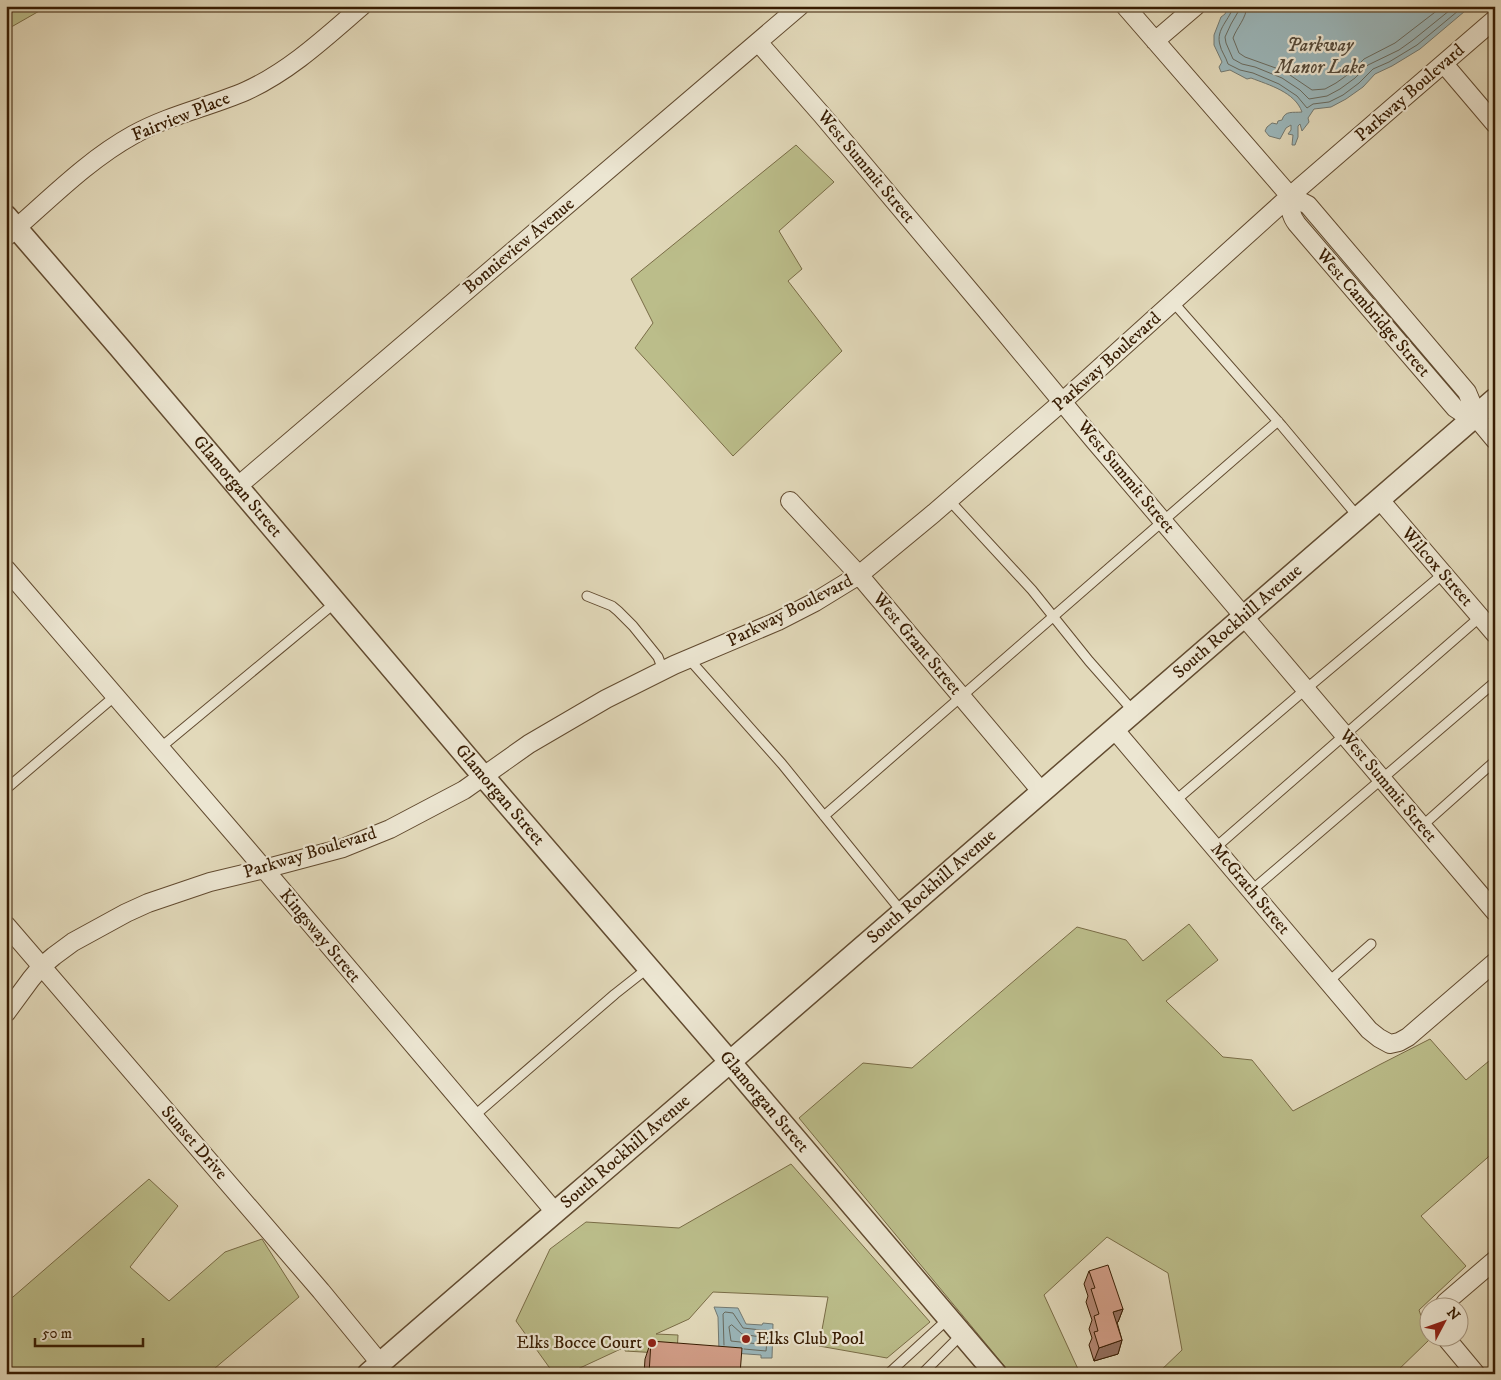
<svg xmlns="http://www.w3.org/2000/svg" width="1501" height="1380" font-family="'IM FELL DW Pica',serif">
<rect width="100%" height="100%" fill="#e2d9ba"/>
<filter id="stains"><feTurbulence type="fractalNoise" baseFrequency=".004" numOctaves="4"/><feColorMatrix values="0 0 0 0 .2 0 0 0 0 .09 0 0 0 0 .02 0 0 0 .5 -.17"/></filter>
<radialGradient id="worn" r=".72"><stop offset=".6" stop-color="#630" stop-opacity="0"/><stop offset="1" stop-color="#630" stop-opacity=".3"/></radialGradient>
<path fill="#bbbd8a" stroke="#796c46" d="M6 6H48L6 30Z
M796 145 834 182 779 231 802 269 788 281 842 351 733 456 635 348 653 323 631 279Z
M1189 924 1218 960 1166 1001 1223 1057 1252 1060 1293 1111 1379 1065 1430 1039 1466 1080 1495 1056V1151L1421 1216 1466 1266 1419 1310 1429 1340 1394 1374H1157L1182 1350 1168 1273 1107 1237 1044 1295 1078 1369 1076 1374H1011L799 1118 863 1063 912 1068 1077 927 1126 940 1143 961Z
M791 1164 930 1322 887 1358 819 1346 828 1297 713 1292 689 1319 656 1334 678 1335 677 1354 625 1351V1347L567 1374H554L516 1321 550 1249 586 1222 679 1228Z
M149 1179 178 1206 130 1267 169 1301 225 1252 262 1239 299 1297 208 1374H6V1303Z"/>
<path fill="#9bb7bb" stroke="#737971" d="M1229 6H1471L1420 49 1392 66 1375 74 1363 87 1346 99 1331 107 1314 109 1308 118 1309 122 1302 131 1300 124 1298 126V137L1295 145H1292L1293 135 1288 134 1291 130V125L1286 128 1280 139 1269 136 1265 131 1267 127 1272 123 1277 124 1278 121 1282 120C1285 110 1293 113 1302 112 1295 92 1269 85 1251 78L1247 79 1230 70 1221 72 1219 67 1222 62 1214 45V35L1221 17 1225 14Z
M714 1307 738 1308 746 1324 762 1325 763 1323 773 1324 772 1358H761V1355L719 1352 718 1317Z"/>
<g fill="none" stroke-linecap="round" stroke-linejoin="round">
<path stroke="#696a5e" stroke-width="1" d="M1233 6C1231 19 1215 29 1220 45 1221 51 1226 57 1228 64L1240 70 1253 73 1279 84 1297 96 1307 108 1313 104 1329 102 1343 95 1359 83 1373 69 1389 62 1417 45 1464 6
M1239 6 1238 12 1231 24 1225 37 1226 43 1233 59 1242 64 1255 67 1282 78 1300 90 1309 99 1327 96 1340 89 1355 78 1368 65 1399 50 1413 40 1455 6
M1247 6C1246 19 1237 27 1233 38L1239 53 1245 57 1284 71 1312 90 1325 89 1336 83 1350 73 1364 59 1395 43 1443 6
M732 1325 742 1334 760 1337 761 1342 759 1344 731 1341 729 1327Z
M724 1345 723 1314 725 1312 733 1313 743 1328 761 1330H766L768 1331 766 1351 744 1349"/>
<g stroke="#624b30" stroke-width="11">
<path id="service" d="M1173 302 1282 426 1359 518
M949 500 1032 590 1089 661 1134 712
M587 596 612 606 618 611 633 626 658 657 663 670
M689 659 782 764 902 912
M160 748 336 602
M6 789 115 696
M1175 801 1306 689 1443 574
M824 816 1278 421
M1422 826 1495 761
M1215 848 1480 617
M1251 891 1495 682
M1328 982 1371 944
M474 1116 615 994 648 968
M888 1374 949 1318
M922 1374 962 1334"/>
</g>
<g stroke="#624b30" stroke-width="20">
<path id="minor" d="M1125 6 1290 196 1308 205 1467 392 1472 404 1475 416 1495 440
M1155 41 1196 6
M758 42 822 115 986 310 1093 439 1495 912
M1444 64 1495 124
M1290 196C1290 208 1290 215 1297 224L1455 408 1464 414 1475 416
M6 237C47 202 86 161 133 135 169 115 209 107 246 91 290 71 326 37 362 6
M238 486 800 6
M1380 500 1495 634
M790 501 859 575 1041 791
M6 569 248 850 555 1212
M1114 729 1369 1030 1379 1038 1390 1044 1399 1042 1408 1037 1495 962
M6 925 321 1291 380 1363
M6 1013 31 979 41 967 54 956 73 942 126 913 148 903 210 882 264 869 343 848 390 829 464 790 529 744 606 699 674 665 778 621 815 602 859 575 934 513 1062 402 1290 196 1495 19
M1442 1308 1446 1302 1495 1260
M1446 1338 1476 1374"/>
</g>
<g stroke="#624b30" stroke-width="24">
<g id="tertiary">
<path id="s1" d="M6 216 119 347 484 777 730 1062 996 1374"/>
<path id="s2" d="M368 1374C488 1269 610 1166 731 1061 985 840 1240 620 1495 399"/>
</g>
</g>
<use href="#service" stroke="#ece6d2" stroke-width="9"/>
<use href="#minor" stroke="#ece6d2" stroke-width="18"/>
<use href="#tertiary" stroke="#ece6d2" stroke-width="21"/>
</g>
<path fill="#b58875" stroke="#371c02" d="M1089 1271 1123 1309 1118 1322H1117L1122 1340 1118 1354 1094 1361 1089 1345 1092 1338 1089 1329 1092 1320 1086 1302 1088 1296 1084 1284Z
M651 1341 740 1374H644L645 1359Z"/>
<path fill="#936f5f" stroke="#371c02" d="M1123 1309 1118 1322 1108 1325 1113 1312Z
M1122 1340 1118 1354 1094 1361 1099 1348Z"/>
<path fill="#d29e88" stroke="#371c02" d="M1108 1265 1123 1309 1113 1312 1122 1340 1099 1348 1094 1332 1098 1331 1094 1316 1099 1314 1091 1289 1095 1288 1089 1271Z
M651 1341 742 1348 740 1374H649Z"/>
<g fill="#8f2418" stroke="#ece6d2" stroke-width="2">
<circle cx="746" cy="1339" r="5"/>
<circle cx="652" cy="1343" r="5"/>
</g>
<g text-anchor="middle" dominant-baseline="central" stroke-width="4.5" stroke-linejoin="round" paint-order="stroke">
<g font-size="18" fill="#371c02" stroke="#ece6d2">
<text transform="translate(1410 93) rotate(-41)">Parkway Boulevard</text>
<text transform="translate(181 117) rotate(-22)">Fairview Place</text>
<text transform="translate(866 167) rotate(50)">West Summit Street</text>
<text transform="translate(519 246) rotate(-40)">Bonnieview Avenue</text>
<text transform="translate(1373 313) rotate(49)">West Cambridge Street</text>
<text transform="translate(1107 362) rotate(-42)">Parkway Boulevard</text>
<text transform="translate(1126 477) rotate(50)">West Summit Street</text>
<text stroke="none"><textPath href="#s1" startOffset="356">Glamorgan Street</textPath></text>
<text transform="translate(1437 567) rotate(49)">Wilcox Street</text>
<text transform="translate(790 611) rotate(-27)">Parkway Boulevard</text>
<text stroke="none"><textPath href="#s2" startOffset="1150">South Rockhill Avenue</textPath></text>
<text transform="translate(917 644) rotate(50)">West Grant Street</text>
<text transform="translate(1388 786) rotate(50)">West Summit Street</text>
<text stroke="none"><textPath href="#s1" startOffset="761">Glamorgan Street</textPath></text>
<text transform="translate(310 853) rotate(-17)">Parkway Boulevard</text>
<text stroke="none"><textPath href="#s2" startOffset="745">South Rockhill Avenue</textPath></text>
<text transform="translate(1250 889) rotate(50)">McGrath Street</text>
<text transform="translate(320 936) rotate(50)">Kingsway Street</text>
<text stroke="none"><textPath href="#s1" startOffset="1166">Glamorgan Street</textPath></text>
<text transform="translate(194 1143) rotate(49)">Sunset Drive</text>
<text stroke="none"><textPath href="#s2" startOffset="340">South Rockhill Avenue</textPath></text>
</g>
<g font-size="18" fill="#371c02" stroke="#ece6d2" text-anchor="start">
<text x="756" y="1339">Elks Club Pool</text>
<text x="642" y="1343" text-anchor="end">Elks Bocce Court</text>
</g>
<g font-size="19" font-style="italic" fill="#554a3a" stroke="#ece6d2">
<text x="1320" y="45">Parkway<tspan x="1320" dy="22">Manor Lake</tspan></text>
</g>
</g>
<rect width="1501" height="1380" fill="none" stroke="#e2d9ba" stroke-width="25"/>
<rect x="8" y="8" width="1486" height="1365" fill="none" stroke="#371c02" stroke-width="2.5"/>
<rect x="12" y="12" width="1476" height="1355" fill="none" stroke="#371c02"/>
<g transform="translate(1444 1322) rotate(49)"><circle r="24" fill="#ece6d2" stroke="#a4957f"/>
<path d="M0-4L9 19L0 12L-9 19Z" fill="#8f2418"/>
<text y="-8" font-size="14" font-weight="bold" text-anchor="middle" fill="#371c02">N</text>
</g>
<path d="M35 1338v8h108v-8" fill="none" stroke="#371c02" stroke-width="2.5"/>
<text x="42" y="1338" font-size="15" fill="#371c02" stroke="#ece6d2" stroke-width="4" paint-order="stroke">50 m</text>
<rect width="100%" height="100%" filter="url(#stains)"/>
<rect width="100%" height="100%" fill="url(#worn)"/>
</svg>
